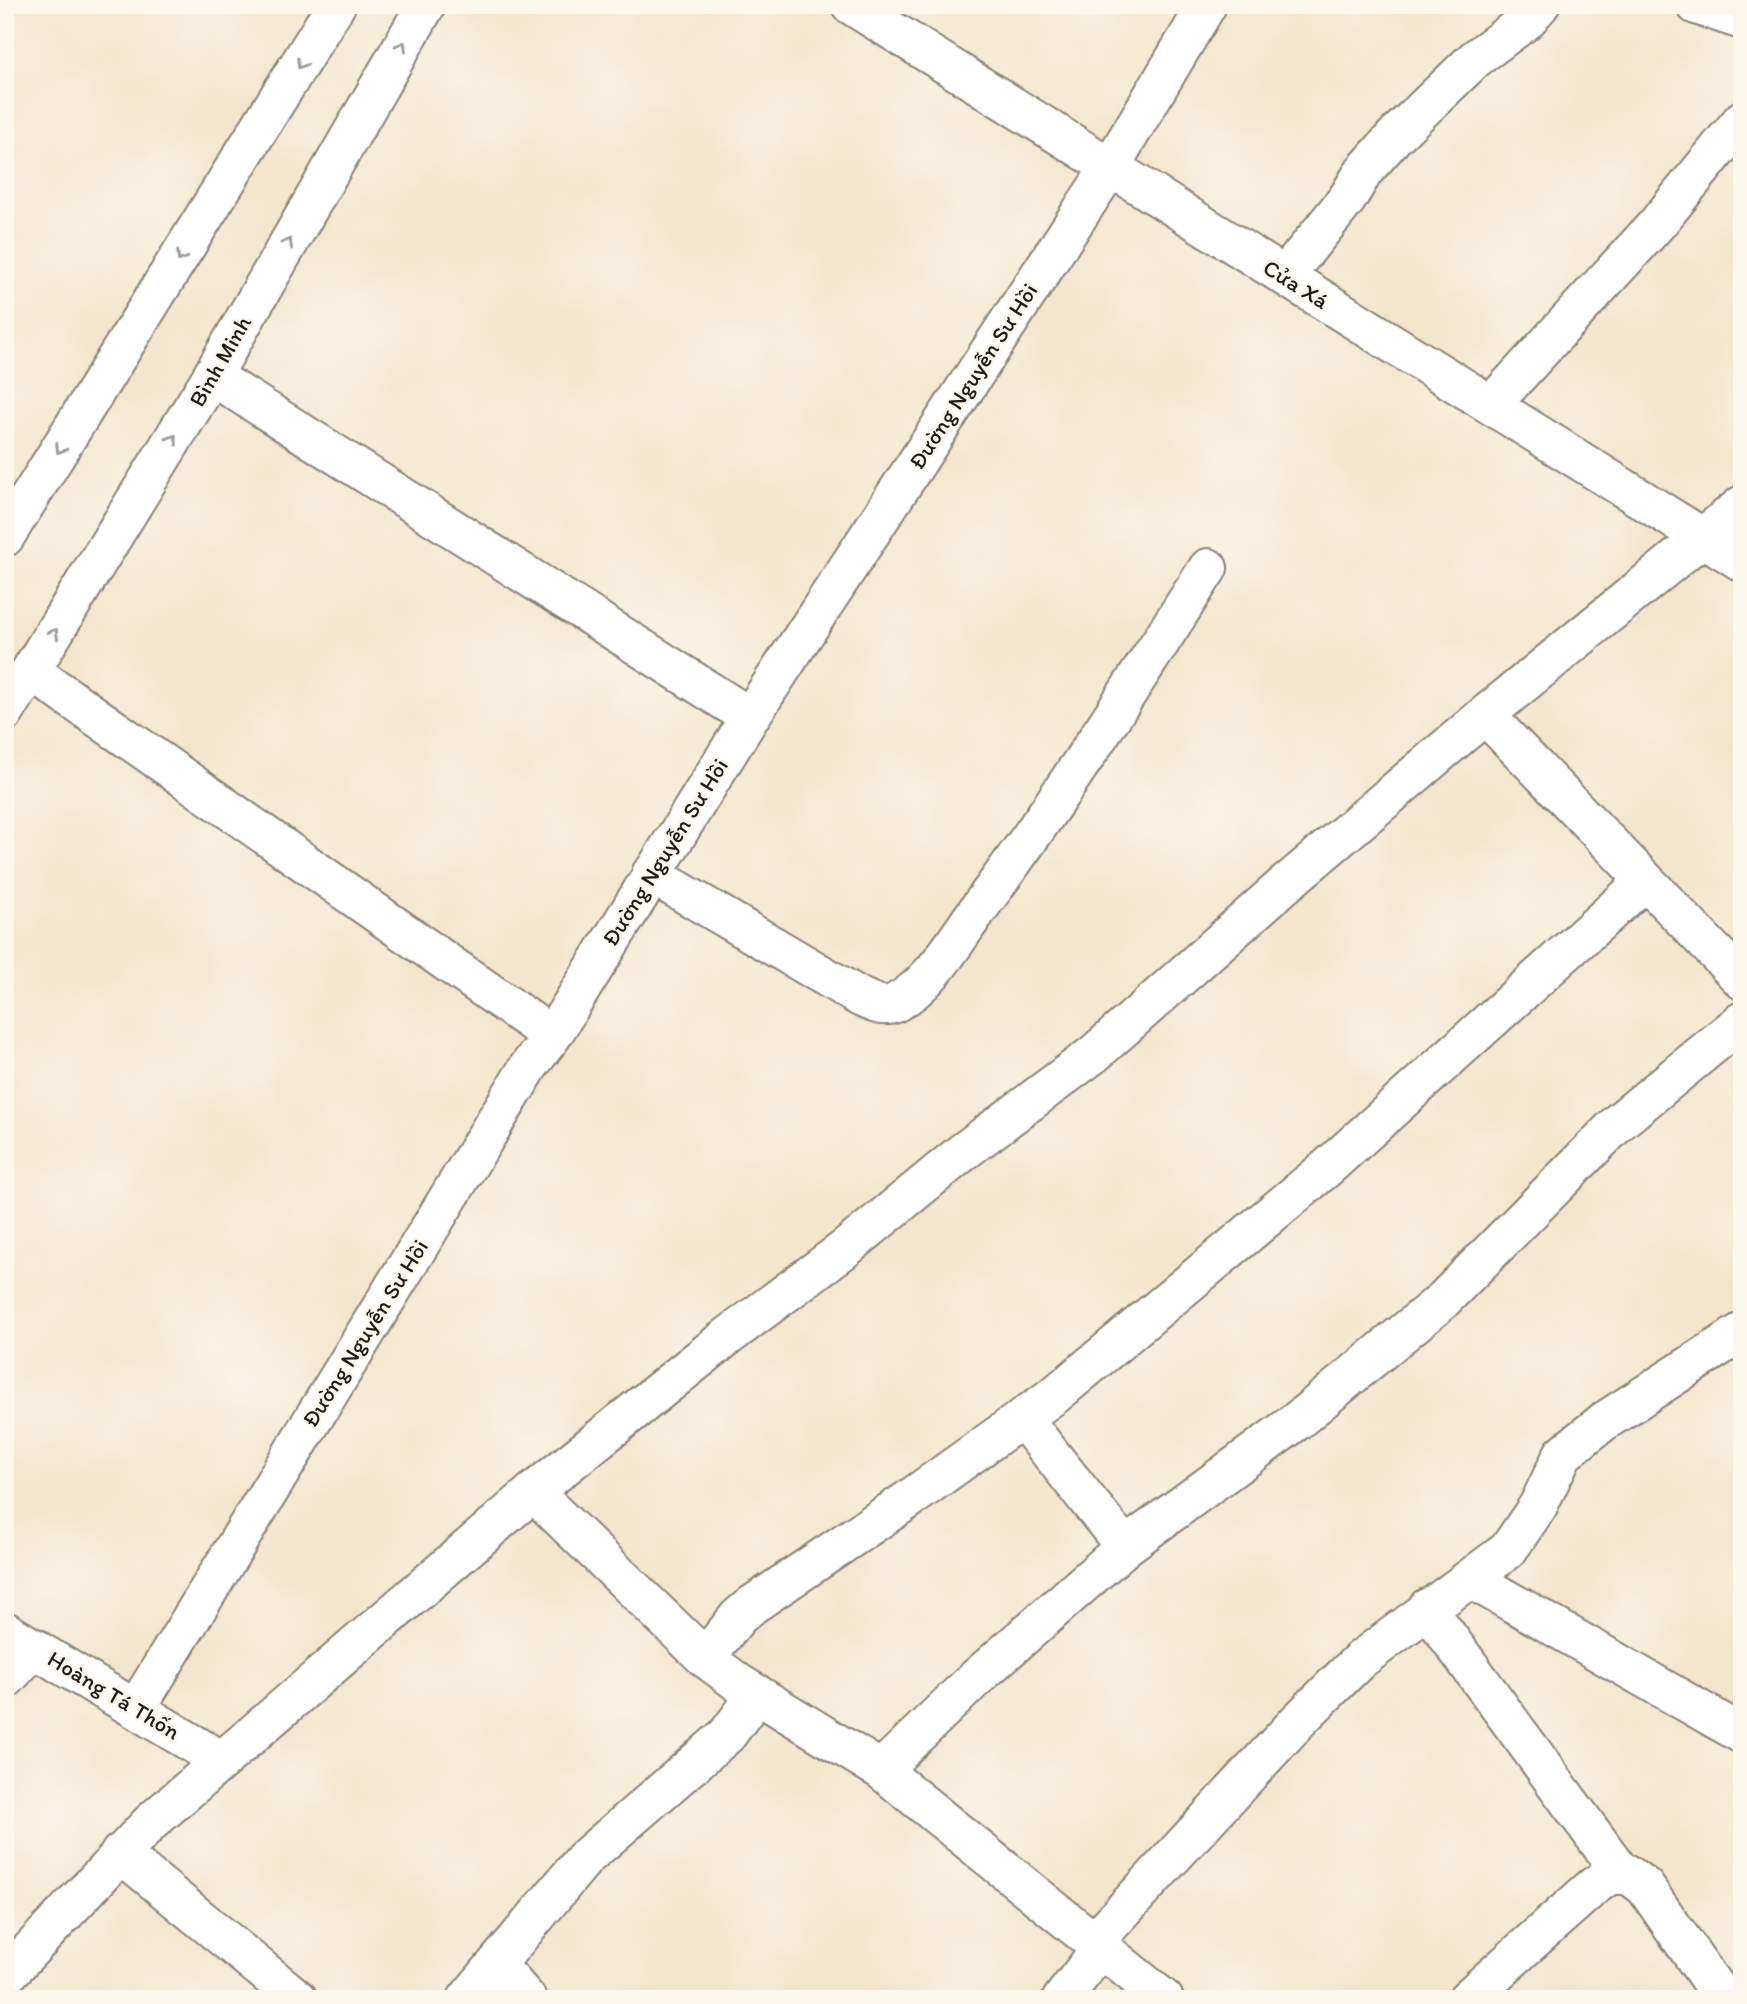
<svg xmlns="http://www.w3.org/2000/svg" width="1747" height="2004" font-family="Itim,sans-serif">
<rect width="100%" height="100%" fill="#fbf7ec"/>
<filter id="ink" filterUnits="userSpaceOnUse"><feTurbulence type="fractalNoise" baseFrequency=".0143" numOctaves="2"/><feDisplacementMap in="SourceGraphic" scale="14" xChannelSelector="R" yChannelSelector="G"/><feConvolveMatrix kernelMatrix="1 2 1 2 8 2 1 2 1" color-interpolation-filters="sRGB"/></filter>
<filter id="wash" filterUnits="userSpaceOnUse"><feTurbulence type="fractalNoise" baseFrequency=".00686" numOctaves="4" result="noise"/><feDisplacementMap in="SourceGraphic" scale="28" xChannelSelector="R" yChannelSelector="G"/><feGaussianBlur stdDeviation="1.57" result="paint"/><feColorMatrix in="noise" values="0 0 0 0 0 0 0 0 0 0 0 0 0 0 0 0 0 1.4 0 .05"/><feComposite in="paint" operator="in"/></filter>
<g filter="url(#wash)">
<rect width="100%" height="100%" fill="#f4e6cd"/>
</g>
<g filter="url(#ink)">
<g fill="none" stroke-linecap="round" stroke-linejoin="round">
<g stroke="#888174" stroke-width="42">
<path id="minor" d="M851 5 1742 562
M1696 5 1742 20
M1285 276 1347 199 1364 171 1395 136 1475 59 1526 21 1540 5
M212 376 750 717
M1491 405 1656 225 1742 120
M31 671 552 1036
M1485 715 1742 980
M651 874 860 997C871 1002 883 1009 895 1003 931 985 956 939 979 908 1061 798 1134 683 1208 568
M1023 1419 1125 1547
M533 1492 705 1658 740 1684 881 1770 1164 1999
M1471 1579 1742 1734
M1427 1608 1622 1874
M5 1631 222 1761
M705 1658 738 1617 752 1605 908 1500 1056 1394 1328 1167 1645 881
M5 1680 35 1648
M137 1707 529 1066 552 1036 750 717 1109 169 1207 5
M881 1770 975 1679 1125 1547 1298 1420 1442 1301 1619 1122 1742 1021
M120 1853 298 1999
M1094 1942 1300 1719 1360 1660 1508 1550 1538 1506 1563 1454 1603 1422 1742 1332
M497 1965 527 1999
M5 1977 151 1822 533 1492 723 1340 846 1248 963 1152 1094 1054 1281 888 1485 715 1742 505
M467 1999 585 1858 727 1735 757 1694
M1062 1999 1101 1948
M1467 1999 1593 1887 1608 1876 1626 1873 1645 1887 1723 1999"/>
</g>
<g stroke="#888174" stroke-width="42">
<path id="major" d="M5 537 336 5
M5 712 212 376 426 5"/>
</g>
<use href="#minor" stroke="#fff" stroke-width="38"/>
<use href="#major" stroke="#fff" stroke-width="38"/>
</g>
<defs><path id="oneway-chevron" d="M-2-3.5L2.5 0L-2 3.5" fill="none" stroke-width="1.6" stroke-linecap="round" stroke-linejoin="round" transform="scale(1.75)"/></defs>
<g stroke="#999">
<use href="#oneway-chevron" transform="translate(402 46) rotate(-60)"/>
<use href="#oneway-chevron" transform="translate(301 64) rotate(122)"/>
<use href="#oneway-chevron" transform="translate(288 243) rotate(-60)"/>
<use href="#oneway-chevron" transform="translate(181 257) rotate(122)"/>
<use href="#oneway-chevron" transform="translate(173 439) rotate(-59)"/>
<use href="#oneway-chevron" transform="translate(60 449) rotate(122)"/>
<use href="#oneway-chevron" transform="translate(54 633) rotate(-58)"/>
</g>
</g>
<g text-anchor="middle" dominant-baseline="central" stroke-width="5" stroke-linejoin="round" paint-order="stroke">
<g font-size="23" fill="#1c1c1c" stroke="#fbf7ec">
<text transform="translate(1296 284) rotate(32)">Cửa Xá</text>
<text transform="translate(220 361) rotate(-60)">Bình Minh</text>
<text transform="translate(973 376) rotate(-57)">Đường Nguyễn Sư Hồi</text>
<text transform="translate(665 852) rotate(-58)">Đường Nguyễn Sư Hồi</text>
<text transform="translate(365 1333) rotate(-58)">Đường Nguyễn Sư Hồi</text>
<text transform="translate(114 1695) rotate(31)">Hoàng Tá Thốn</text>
</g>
</g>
<rect width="1747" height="2004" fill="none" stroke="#fbf7ec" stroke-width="28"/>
</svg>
